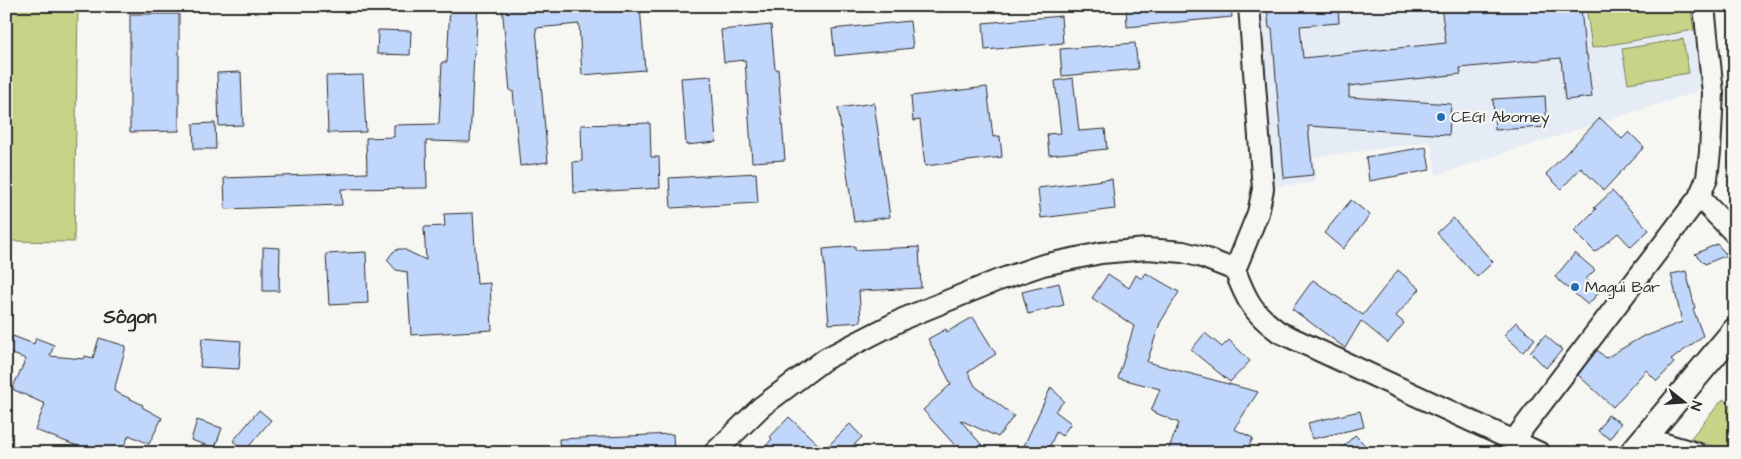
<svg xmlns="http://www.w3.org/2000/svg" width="1741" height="459" font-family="'Architects Daughter',sans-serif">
<rect width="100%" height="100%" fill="#f6f6f2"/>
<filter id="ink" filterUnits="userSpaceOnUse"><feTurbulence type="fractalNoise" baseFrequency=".02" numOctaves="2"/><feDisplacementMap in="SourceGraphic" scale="10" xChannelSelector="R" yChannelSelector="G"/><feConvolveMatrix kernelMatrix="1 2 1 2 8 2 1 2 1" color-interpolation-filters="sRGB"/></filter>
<g filter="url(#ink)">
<path fill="#e6ecf5" d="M1256 6H1696L1704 86 1693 93 1436 175 1431 142 1314 157 1316 182 1271 187Z"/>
<path fill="#c7d387" stroke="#797f59" d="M6 6H78L74 242 6 241Z
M1586 6H1690L1694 30 1592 48Z
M1683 39 1689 73 1628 83 1622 49Z
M1723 399 1735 409V453L1690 439Z"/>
<path fill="#c1d6fb" stroke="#2b2b2b" d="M450 6H478L475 54 474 53 470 142 426 141 427 188 341 189 342 205 225 209 224 178 367 173 366 138 394 137V125L439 124 442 62H447Z
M502 6H640L645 70 582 75 579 24 536 28 548 162 520 166 513 91H510Z
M1126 6H1231L1232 17 1127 27Z
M1267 6H1338L1339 23 1300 26 1303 58 1446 43 1441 6H1581L1585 54H1587L1592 97 1565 100 1561 58 1460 68 1461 74 1349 86V97L1451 104 1449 135 1308 126 1313 175 1284 178 1272 28H1269Z
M130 14H179V131L130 132Z
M1061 16 1063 43 985 50 983 23Z
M910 21 913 48 835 56 832 29Z
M771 25 775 69H778L785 160 752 162 745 60 724 62 721 30Z
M378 30 411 31 410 55 377 54Z
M1135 43 1138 69 1062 76 1060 49Z
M241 72 243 125 219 126 217 73Z
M363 75 366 132 328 133 326 76Z
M711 76 716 142 686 145 681 78Z
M1073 78 1079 131 1105 129 1107 149 1049 155 1047 134 1061 133 1055 81Z
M987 87 993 137 1000 136 1002 157 925 166 920 120 913 121 911 96Z
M1545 96 1547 127 1495 130 1493 99Z
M874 103 890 217 854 222 838 108Z
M1600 118 1622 139 1629 132 1644 147 1604 190 1581 168 1561 189 1546 174Z
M215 123 216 149H194L193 124Z
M650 123 651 157H659L660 188 574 193 573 162 582 161 581 125Z
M1426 147 1430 170 1369 181 1366 157Z
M756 173 758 203 671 208 669 178Z
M1112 179 1115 209 1041 218 1038 188Z
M1612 191 1649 230 1631 247 1618 233 1595 252 1574 231 1596 209 1594 208Z
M1351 200 1370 215 1343 249 1324 233Z
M473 213 477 284 490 283 492 330 411 335 407 272 396 270 387 260 393 252 399 249H403L426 260 424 227 445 226 444 214Z
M1453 218 1493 262 1477 277 1437 233Z
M1717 244 1727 255 1705 264 1695 254Z
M855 246V250L919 247 921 288 859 291 861 322 829 324 823 249Z
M263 247 280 248 279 291H263Z
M366 252 368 303 329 305 326 254Z
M1575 253 1595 270 1586 279 1600 291 1588 305 1555 277Z
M1398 270 1420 289 1396 316 1404 323 1388 343 1361 321 1345 348 1292 309 1313 280 1363 315Z
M1686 271 1695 308 1693 309 1703 336 1671 360 1674 363 1657 381 1646 370 1613 407 1578 375 1597 350 1606 358 1645 335 1646 336 1682 322 1671 274Z
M1146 273 1179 292 1160 323 1147 362 1258 392 1234 429 1253 438 1245 453H1235L1223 447 1221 453H1167L1179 423 1151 411 1160 389 1118 378 1134 326 1092 298 1108 274 1129 288 1136 275 1142 279Z
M1059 283 1064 305 1028 314 1022 292Z
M973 317 996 354 968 372 975 386 1014 416 998 437 960 420 989 453H962L923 410 951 384 928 339 946 329 947 332Z
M1516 322 1535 339 1523 352 1504 335Z
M1205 333 1222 347 1229 340 1250 361 1230 382 1191 350Z
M1545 335 1562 350 1546 368 1530 352Z
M13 336 34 344 36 338 54 345 50 356 84 359 85 356 93 358 99 338 126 346 114 391 143 405 142 407 162 418 149 444 129 435 121 453H96L35 430 45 404 12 389 26 359 7 352Z
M202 338 241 341 239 369 200 367Z
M1051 387 1064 401 1055 411 1071 423 1062 436 1056 432 1047 453H1032L1023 448Z
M259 410 271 420 245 451 233 441Z
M1360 411 1364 427 1312 439 1308 423Z
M1608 415 1621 423 1610 439 1598 431Z
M789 417 824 450 850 424 862 437 846 453H760L772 439 770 437Z
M197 420 222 428 215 448 191 440Z
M673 434 674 453H560L559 439Z
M1355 435 1373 453H1337Z"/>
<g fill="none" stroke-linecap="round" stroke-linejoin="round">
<g stroke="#2b2b2b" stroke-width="24">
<path id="minor" d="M1249 6 1263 189 1258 213 1235 270C1246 300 1253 313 1279 332L1540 453
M1699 197 1735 234
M1645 438 1696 453
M1514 440 1699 197 1707 178 1710 152 1713 93 1704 6
M714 453 761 407 825 359 905 318 996 281 1043 265 1101 253 1147 249 1183 252 1202 257 1235 270"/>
</g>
<g stroke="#2b2b2b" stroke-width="28">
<path id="tertiary" d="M1632 453 1735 330"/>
</g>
<use href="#minor" stroke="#f6f6f2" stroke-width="20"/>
<use href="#tertiary" stroke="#f6f6f2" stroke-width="24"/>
</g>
</g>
<g fill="#1f6fb2" stroke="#f6f6f2" stroke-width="2">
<circle cx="1441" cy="117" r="5"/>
<circle cx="1575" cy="287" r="5"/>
</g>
<g text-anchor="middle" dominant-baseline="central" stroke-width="4.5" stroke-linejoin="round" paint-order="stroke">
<g font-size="16" fill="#2b2b2b" stroke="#f6f6f2" text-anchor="start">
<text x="1451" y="117">CEG1 Abomey</text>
<text x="1585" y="287">Magui Bar</text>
</g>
<g font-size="19" font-weight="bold" fill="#2b2b2b" stroke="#f6f6f2">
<text x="130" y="317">Sôgon</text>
</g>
</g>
<rect width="1741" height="459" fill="none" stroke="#f6f6f2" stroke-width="25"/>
<rect x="12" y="12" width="1716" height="434" fill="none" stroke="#2b2b2b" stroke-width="2" filter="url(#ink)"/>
<g transform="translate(1684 402) rotate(107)" stroke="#f6f6f2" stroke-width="4" paint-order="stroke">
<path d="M0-4L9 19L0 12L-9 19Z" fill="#2b2b2b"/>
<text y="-8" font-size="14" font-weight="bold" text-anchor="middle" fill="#2b2b2b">N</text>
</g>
</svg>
